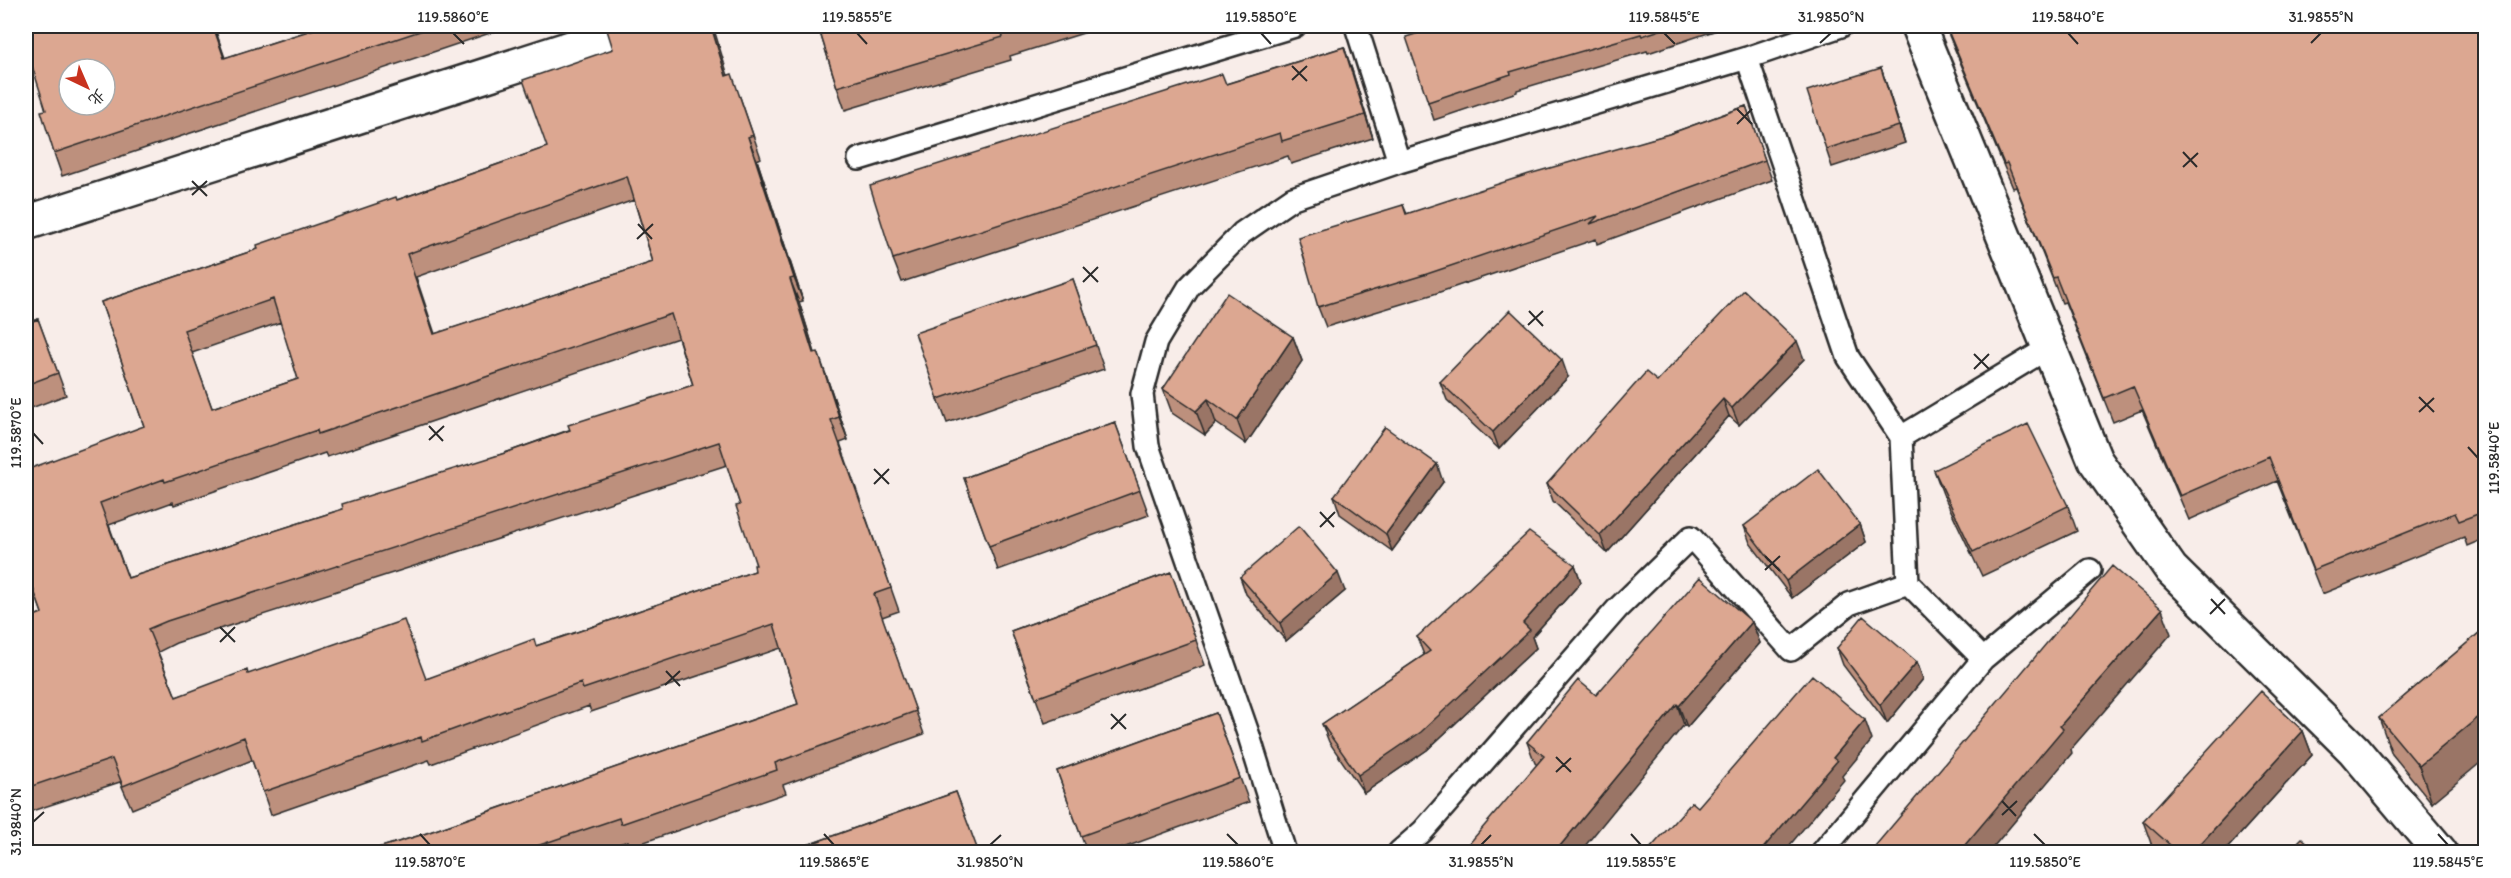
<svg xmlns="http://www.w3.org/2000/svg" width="2511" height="878" font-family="Itim,'LXGW WenKai TC',sans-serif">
<rect width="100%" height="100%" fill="#f8ede9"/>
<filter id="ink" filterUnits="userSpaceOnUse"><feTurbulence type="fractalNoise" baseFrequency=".0167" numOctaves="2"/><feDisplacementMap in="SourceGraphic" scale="12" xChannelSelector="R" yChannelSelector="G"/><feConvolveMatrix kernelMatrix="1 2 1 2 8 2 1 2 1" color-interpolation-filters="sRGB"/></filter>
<g filter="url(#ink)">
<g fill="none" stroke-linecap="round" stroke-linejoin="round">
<g stroke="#2b2b2b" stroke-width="26">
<path id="service" d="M1356 26 1399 162
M1841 26 1747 58 1848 357 1901 437 1908 583
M859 159 1295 26
M1901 437 2048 348
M1285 852 1249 736 1148 446 1142 394 1156 342 1189 287 1242 233 1293 198 1399 162 1747 58
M1399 852 1423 831 1617 609 1691 537 1791 650 1849 604 1908 583 1983 659
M1822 852 1983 659 2090 570"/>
</g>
<g stroke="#2b2b2b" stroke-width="38">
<path id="minor" d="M1918 26 2095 460 2171 569 2354 750 2440 852
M26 223 639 26"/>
</g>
<use href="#service" stroke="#fff" stroke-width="21"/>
<use href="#minor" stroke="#fff" stroke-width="33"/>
</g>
<path fill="#bd907d" stroke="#2b2b2b" stroke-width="1.5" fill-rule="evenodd" d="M26 26H214L225 58 324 26H511L62 176 54 153 46 110Z
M818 26H1106L1010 56 1011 60 845 110 837 87Z
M1441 26H1729L1648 53 1647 51 1517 90V92L1434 120 1428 102Z
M1945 26H2486V538L2467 546 2464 537 2322 594 2277 481 2189 520 2142 410 2113 422 2065 302 2062 303 2016 187 2013 188Z
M1344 47 1352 70 1373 138 1291 164 1288 156 902 282 893 259 1226 84Z
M613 49 728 75 740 97 761 158 757 160 803 301 799 302 815 353 826 375 848 440 840 443 899 611 882 617 924 734 783 785 786 793 630 847 628 841 594 852H365L421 835 798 704 781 648 591 712 589 706 431 764 429 760 271 815 252 760 132 809 120 782 26 813V619L42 613 26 569 144 426 101 302 258 249 547 147ZM634 200 653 262 435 334 416 277ZM281 322 298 379 212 408 192 353ZM678 338 693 385 505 453 343 509 128 578 109 525 173 502 174 505 325 453 327 457ZM727 465 740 505 756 565 755 571 536 646 426 679 248 674 176 697 158 652 176 643Z
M1881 68 1905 143 1832 167 1826 149Z
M1746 106 1772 180 1597 244 1596 239 1431 295 1326 327 1318 307 1403 205 1407 214 1669 134Z
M1073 279 1104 369 947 423 938 399Z
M38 319 66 395 26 410V324Z
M1293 337 1302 361 1246 444 1216 423 1205 435 1172 413 1163 389Z
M1804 359 1739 425 1729 416 1607 553 1553 501 1547 484 1657 381Z
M1568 377 1499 449 1447 400 1440 382Z
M1115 422 1149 515 998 570 964 478Z
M1934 470 2068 506 2077 531 1982 576 1943 494Z
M1443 482 1392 551 1340 514 1334 496Z
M1860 524 1866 542 1792 598 1750 543 1744 526Z
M1575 565 1581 582 1532 637 1536 648 1427 750 1364 793 1329 742 1322 724 1424 655 1417 637Z
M1171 572 1205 665 1045 723 1011 631Z
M1240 577 1345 591 1286 641 1246 594Z
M1752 622 1760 643 1687 727 1684 725 1537 765 1535 763 1527 742 1596 695Z
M2486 627 2432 803 2392 754 2379 718Z
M1837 648 1917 662 1923 679 1887 723 1843 665Z
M1216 713 1249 802 1112 852H1087L1057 771Z
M2303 731 2312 755 2224 852H2160L2152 846 2143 821Z
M956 792 978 852H779L799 848Z"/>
<path fill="#9a7566" stroke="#2b2b2b" stroke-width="1.5" d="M213 26H214L232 81 224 58Z
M711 26H713L735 99 726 76Z
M1344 47 1352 70 1373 138 1365 115Z
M1881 68 1887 86 1905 143 1899 126Z
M748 137 757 160 803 301 794 278Z
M790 279 799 302 822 376 813 353Z
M1293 337 1302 361 1246 444 1237 420Z
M1797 341 1804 359 1739 425 1732 408Z
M818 352 826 375 848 440 839 417Z
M1562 360 1568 377 1499 449 1493 432Z
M1208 399 1216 423 1205 435 1196 411Z
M1723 399 1729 416 1607 553 1600 535Z
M1437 464 1443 482 1392 551 1386 534Z
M1860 524 1866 542 1792 598 1786 581Z
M1575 565 1581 582 1532 637 1536 648 1427 750 1364 793 1358 775 1523 623Z
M1338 573 1345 591 1286 641 1280 623Z
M2162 609 2171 634 2071 749 2072 753 1989 852H1959L2060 726Z
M1752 622 1760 643 1687 727 1679 706Z
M1917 662 1923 679 1887 723 1880 705Z
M1677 704 1684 725 1580 852H1555Z
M2486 711V758L2432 803 2419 766Z
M1865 720 1872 740 1842 776 1844 780 1784 852H1760L1833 758Z
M2303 731 2312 755 2224 852H2193Z"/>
<path fill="#dca791" stroke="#2b2b2b" stroke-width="1.5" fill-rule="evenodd" d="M26 26H213L224 58 324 26H435L54 153 41 111 46 110 26 47ZM69 69H105V105H69Z
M620 26H711L726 76 732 74 753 135 748 137 794 278 790 279 813 353 818 352 839 417 831 420 891 588 874 594 916 711 775 763 777 770 621 824 619 818 519 852H365L421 835 798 704 774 624 583 689 581 683 422 741 421 737 263 792 244 737 123 786 112 759 26 788V619L42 613 26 568V470L144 426 101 302 258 249 257 245 396 197 397 200 547 147 523 80 613 49 607 30ZM627 176 653 262 434 334 407 254ZM273 299 298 379 212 408 184 330ZM671 314 693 385 568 425 570 430 505 453 342 504 343 509 128 578 100 503 164 479 165 482 317 430 318 434ZM719 442 740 505 736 506 756 565H754L755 571 536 646 534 639 426 679 404 620 248 674 247 670 176 697 148 629 167 621Z
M818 26H1025L1002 33 1003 37 837 87Z
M1441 26H1672L1642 36 1641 34 1510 72 1511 74 1428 102 1406 37Z
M1946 26H2486V511L2459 521 2455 513 2313 570 2269 457 2180 496 2133 386 2104 398 2056 277 2053 278 2007 163 2004 164Z
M1344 47 1365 115 1282 141 1280 133 893 259 870 186 1222 74 1226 84Z
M1881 68 1899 126 1826 149 1807 91Z
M1746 106 1765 160 1590 224 1598 216 1424 275 1318 307 1298 237 1403 205 1406 214 1529 174 1669 134Z
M1073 279 1096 345 938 399 915 333Z
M1744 290 1797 341 1732 408 1723 399 1600 535 1547 484 1646 372 1657 381Z
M1227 293 1293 337 1237 420 1208 399 1196 411 1163 389Z
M1510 310 1562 360 1493 432 1440 382Z
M38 319 58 373 26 385V324Z
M1115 422 1140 490 989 546 964 478Z
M2028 424 2068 506 1973 552 1934 470Z
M1385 427 1437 464 1386 534 1334 496Z
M1818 469 1860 524 1786 581 1744 526Z
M1299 526 1338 573 1280 623 1240 577Z
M1529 532 1575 565 1523 623 1530 630 1421 732 1358 775 1322 724 1430 651 1417 637Z
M2112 566 2162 609 2060 726 2063 729 1959 852H1870Z
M1171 572 1196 640 1036 698 1011 631Z
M1700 577 1752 622 1679 706 1677 704 1555 852H1462L1544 756 1527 742 1578 680 1596 695Z
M1863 616 1917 662 1880 705 1837 648Z
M2486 627V711L2419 766 2379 718Z
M1812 675 1865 720 1833 758 1837 761 1760 852H1647L1692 802 1698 807Z
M2261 691 2303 731 2193 852H2178L2143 821Z
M1216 713 1240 778 1081 836 1057 771Z
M956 792 977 848 964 852H779L798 846 799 848Z
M2302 838 2318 852H2288Z
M222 846 224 852H202Z"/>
</g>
<path fill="none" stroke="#2b2b2b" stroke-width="2" d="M453 33 464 44M857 33 867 44M1261 33 1271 44M1664 33 1675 44M2068 33 2078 44M1820 43 1831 33M2311 43 2321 33M1292 66 1307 81M1292 80 1307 66M1737 109 1752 124M1737 124 1752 109M2183 152 2197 167M2183 167 2198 153M192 181 207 196M192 195 207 181M638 224 652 239M637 239 653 224M1083 267 1098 282M1083 282 1098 267M1529 311 1543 326M1528 325 1543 311M1974 354 1989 369M1974 369 1989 354M2419 397 2434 412M2419 412 2434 398M429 426 443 441M33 433 43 444M429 440 444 426M2468 447 2478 458M874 469 889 484M874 484 889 469M1320 512 1334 527M1320 527 1335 512M1765 556 1780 571M1765 570 1780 556M2211 599 2225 614M2210 614 2225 599M220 627 235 642M220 642 235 627M666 671 680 686M665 685 680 671M1111 714 1126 729M1111 729 1126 714M1556 757 1571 772M1556 772 1571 758M2002 801 2016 816M2002 815 2017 801M33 822 44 812M420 834 430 845M824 834 834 845M1227 834 1238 845M1631 834 1641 845M2034 834 2045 845M2438 834 2448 845M990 845 1001 835M1481 845 1491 835"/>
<rect width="2511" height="878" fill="none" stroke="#fff" stroke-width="66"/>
<g transform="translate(87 87) rotate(136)"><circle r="28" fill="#ffffff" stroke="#aaaaaa" stroke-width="1.5"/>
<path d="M0-4.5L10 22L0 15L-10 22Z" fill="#c8321e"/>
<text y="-9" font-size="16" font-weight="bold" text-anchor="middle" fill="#2b2b2b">北</text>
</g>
<rect x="33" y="33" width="2445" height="812" fill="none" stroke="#2b2b2b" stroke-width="2"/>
<g font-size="15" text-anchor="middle" fill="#2b2b2b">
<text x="453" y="22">119.5860°E</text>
<text x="857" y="22">119.5855°E</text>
<text x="1261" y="22">119.5850°E</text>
<text x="1664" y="22">119.5845°E</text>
<text x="1831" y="22">31.9850°N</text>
<text x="2068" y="22">119.5840°E</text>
<text x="2321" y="22">31.9855°N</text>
<text transform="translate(16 433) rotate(-90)" y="5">119.5870°E</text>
<text transform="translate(2494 458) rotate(-90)" y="5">119.5840°E</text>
<text transform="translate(16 822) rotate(-90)" y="5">31.9840°N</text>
<text x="430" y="867">119.5870°E</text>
<text x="834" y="867">119.5865°E</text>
<text x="990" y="867">31.9850°N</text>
<text x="1238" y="867">119.5860°E</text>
<text x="1481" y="867">31.9855°N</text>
<text x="1641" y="867">119.5855°E</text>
<text x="2045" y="867">119.5850°E</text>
<text x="2448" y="867">119.5845°E</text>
</g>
</svg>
